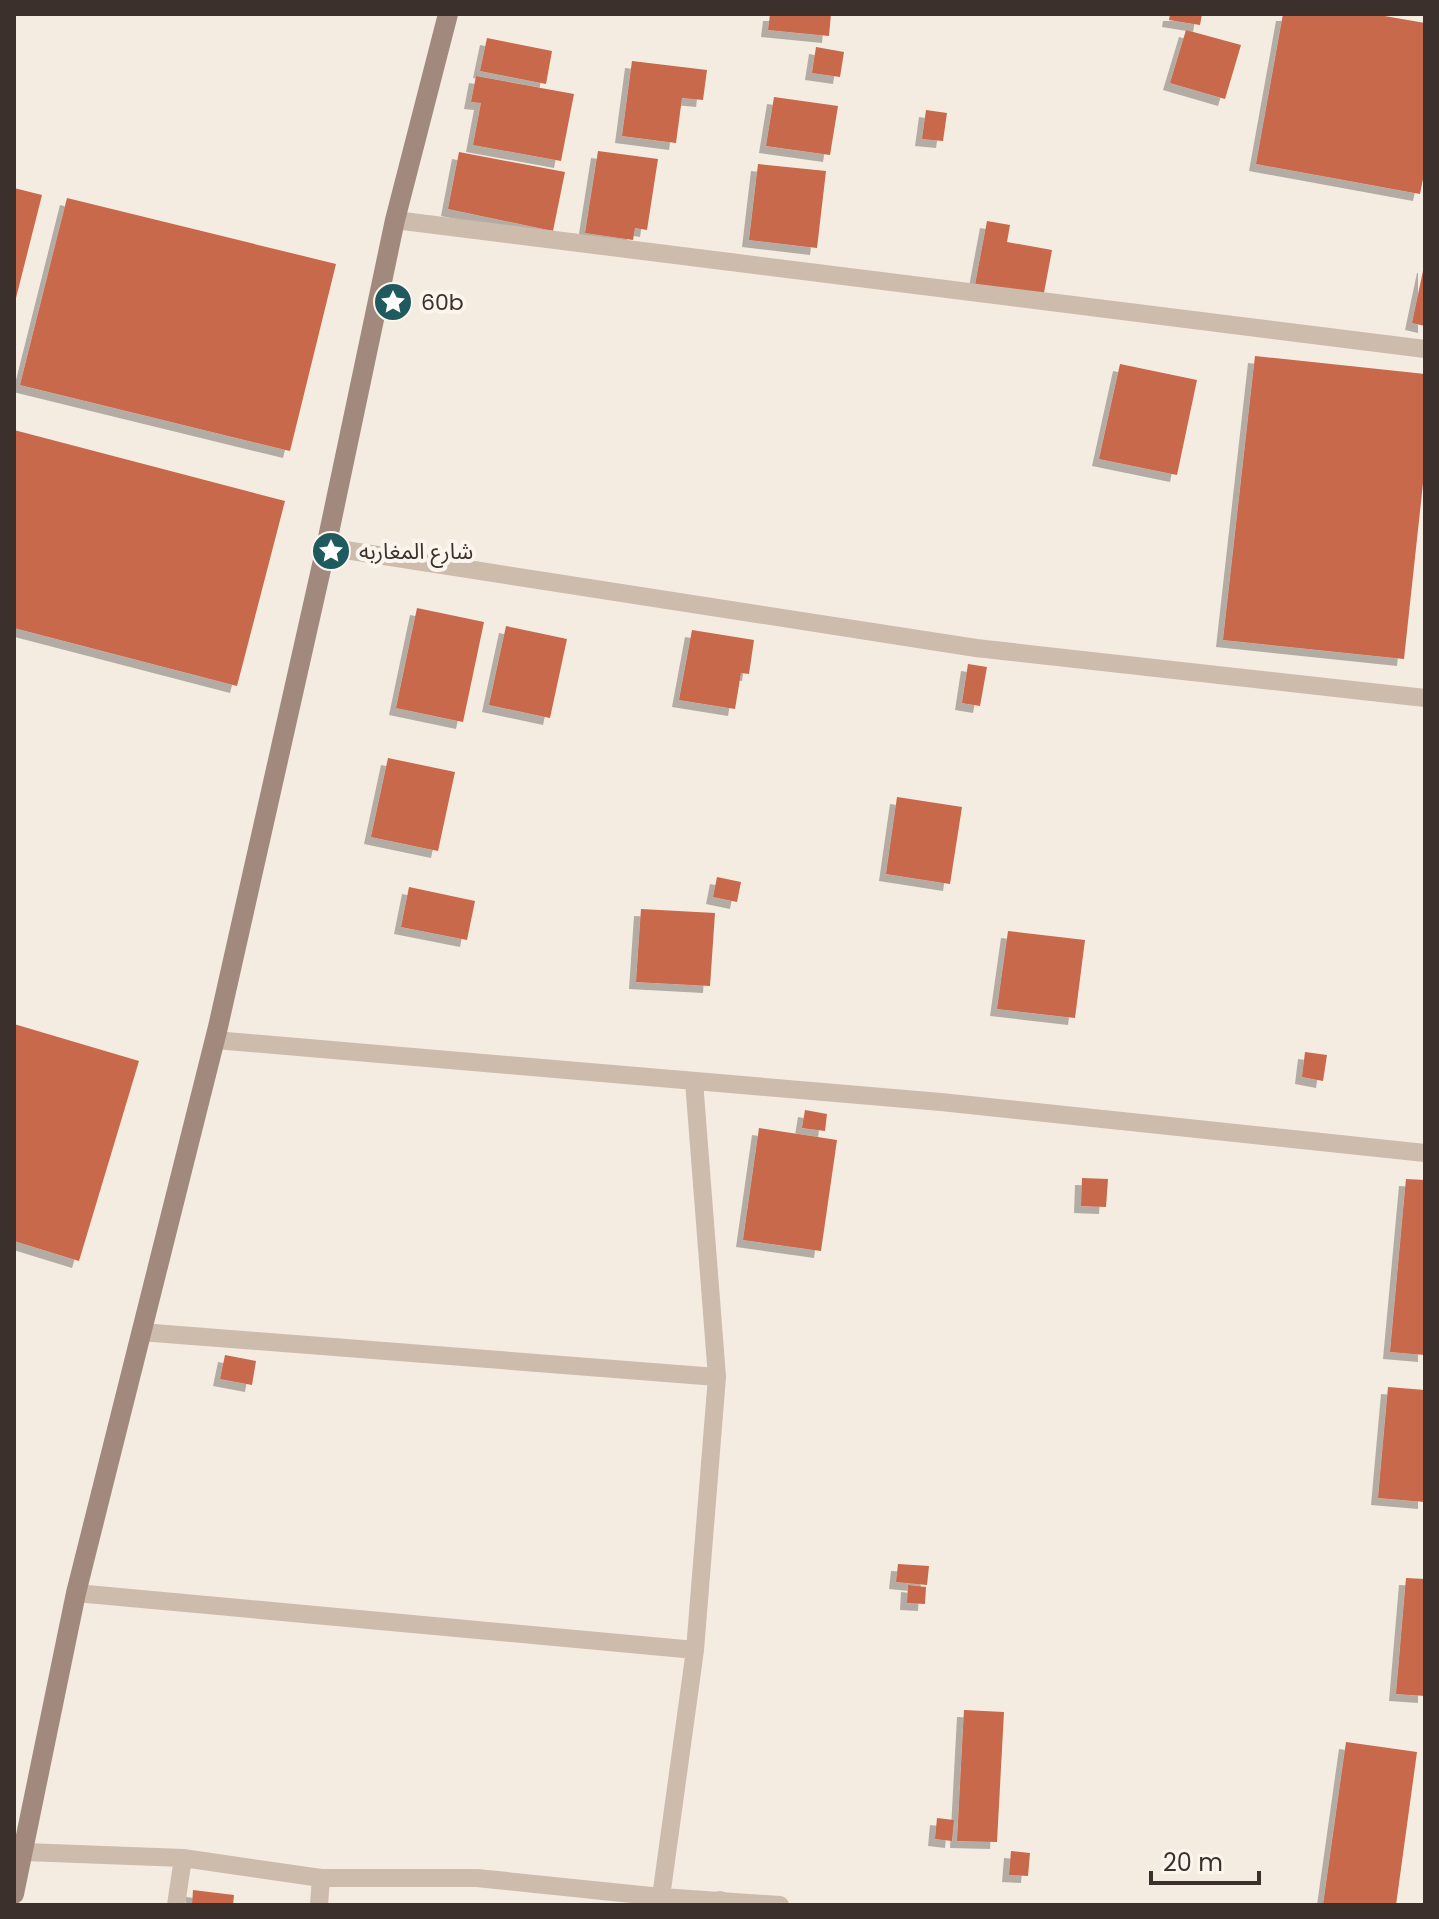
<svg xmlns="http://www.w3.org/2000/svg" width="1439" height="1919" font-family="Poppins,'Noto Sans Arabic',sans-serif">
<defs>
<filter id="shadow"><feDropShadow dx="-7" dy="7" stdDeviation="0" flood-color="#0004"/></filter>
</defs>
<rect width="100%" height="100%" fill="#f4ebe1"/>
<path fill="#c8694b" filter="url(#shadow)" d="M770 14H831L829 36 768 30Z
M1170 14H1202L1200 25 1169 20Z
M1283 14H1373L1425 23V169L1420 194 1256 164Z
M1186 30 1241 45 1225 99 1170 83Z
M487 38 552 51 546 84 480 71Z
M816 47 844 52 840 77 812 73Z
M632 61 707 70 703 100 682 98 676 143 622 136Z
M476 76 574 94 561 161 473 145 481 103 471 102Z
M774 97 838 106 830 155 766 146Z
M926 110 947 113 943 141 922 139Z
M598 151 658 159 647 230 635 228 633 240 585 233Z
M459 152 565 172 553 231 448 209Z
M758 164 826 171 817 248 749 240Z
M14 188 42 195 15 302H14Z
M67 198 336 264 290 451 20 385Z
M987 221 1010 225 1007 242 1052 250 1043 298 975 285Z
M1424 266H1425V326L1412 323Z
M1255 356 1425 374V465L1404 659 1223 640Z
M1120 364 1197 380 1177 475 1099 459Z
M14 430 285 501 237 686 14 628Z
M417 608 484 622 463 722 396 708Z
M506 626 567 639 550 718 489 705Z
M692 630 754 640 749 674 741 673 735 709 679 700Z
M968 664 987 667 980 706 962 703Z
M388 758 455 772 438 851 371 837Z
M897 797 962 807 950 884 886 874Z
M717 877 741 882 737 902 713 897Z
M409 887 475 901 467 940 401 927Z
M641 909 715 913 710 986 636 982Z
M1008 931 1085 940 1075 1018 997 1009Z
M14 1024 139 1061 79 1261 14 1241Z
M1305 1052 1327 1055 1323 1081 1302 1077Z
M805 1110 827 1114 825 1131 802 1128Z
M759 1128 837 1140 821 1251 743 1240Z
M1082 1178 1108 1179 1106 1207 1081 1206Z
M1406 1179 1425 1180V1355L1390 1352Z
M225 1355 256 1361 252 1385 220 1379Z
M1388 1387 1425 1390V1502L1378 1498Z
M898 1564 929 1566 927 1585 896 1582Z
M1406 1578 1425 1579V1696L1396 1694Z
M908 1585 926 1587 925 1604 907 1603Z
M964 1710 1004 1712 997 1842 957 1841Z
M1346 1742 1417 1752 1396 1905H1323Z
M937 1818 954 1820 952 1841 935 1839Z
M1011 1851 1030 1853 1028 1876 1009 1875Z
M193 1890 234 1895 233 1905H192Z"/>
<g fill="none" stroke-linecap="round" stroke-linejoin="round">
<path stroke="#cdbbac" stroke-width="18" d="M395 220 1425 349
M326 547 976 648 1425 698
M215 1040 941 1102 1425 1153
M141 1332 717 1377
M76 1593 695 1650
M25 1852 183 1858 321 1878H477L661 1897 695 1650 717 1377 694 1081
M661 1897 780 1905
M176 1905 183 1858
M319 1905 321 1878"/>
<path stroke="#cdbbac" stroke-width="20" d="M720 1905V1901"/>
<path stroke="#a18a7d" stroke-width="20" d="M14 1894 76 1593 218 1027 326 547 395 220 448 14"/>
</g>
<defs>
<g id="sight-disc" transform="scale(2)"><circle r="9.5" fill="#1f5a5e" stroke="#fbf5ee"/><path d="M0-6L1.8-2.2L6-1.7L2.9 1.2L3.7 5.4L0 3.3L-3.7 5.4L-2.9 1.2L-6-1.7L-1.8-2.2Z" fill="#fff"/></g>
</defs>
<g fill-rule="evenodd">
<use href="#sight-disc" x="393" y="302"/>
<use href="#sight-disc" x="331" y="551"/>
</g>
<g text-anchor="middle" dominant-baseline="central" stroke-width="8" stroke-linejoin="round" paint-order="stroke">
<g font-size="22" fill="#3b302b" stroke="#fbf5ee" text-anchor="start">
<text x="421" y="302">60b</text>
<text x="359" y="551">شارع المغاربه</text>
</g>
</g>
<rect width="1439" height="1919" fill="none" stroke="#3b302b" stroke-width="32"/>
<path d="M1151 1871v12h108v-12" fill="none" stroke="#3b302b" stroke-width="4"/>
<text x="1163" y="1871" font-size="24" fill="#3b302b" stroke="#fbf5ee" stroke-width="6" paint-order="stroke">20 m</text>
</svg>
